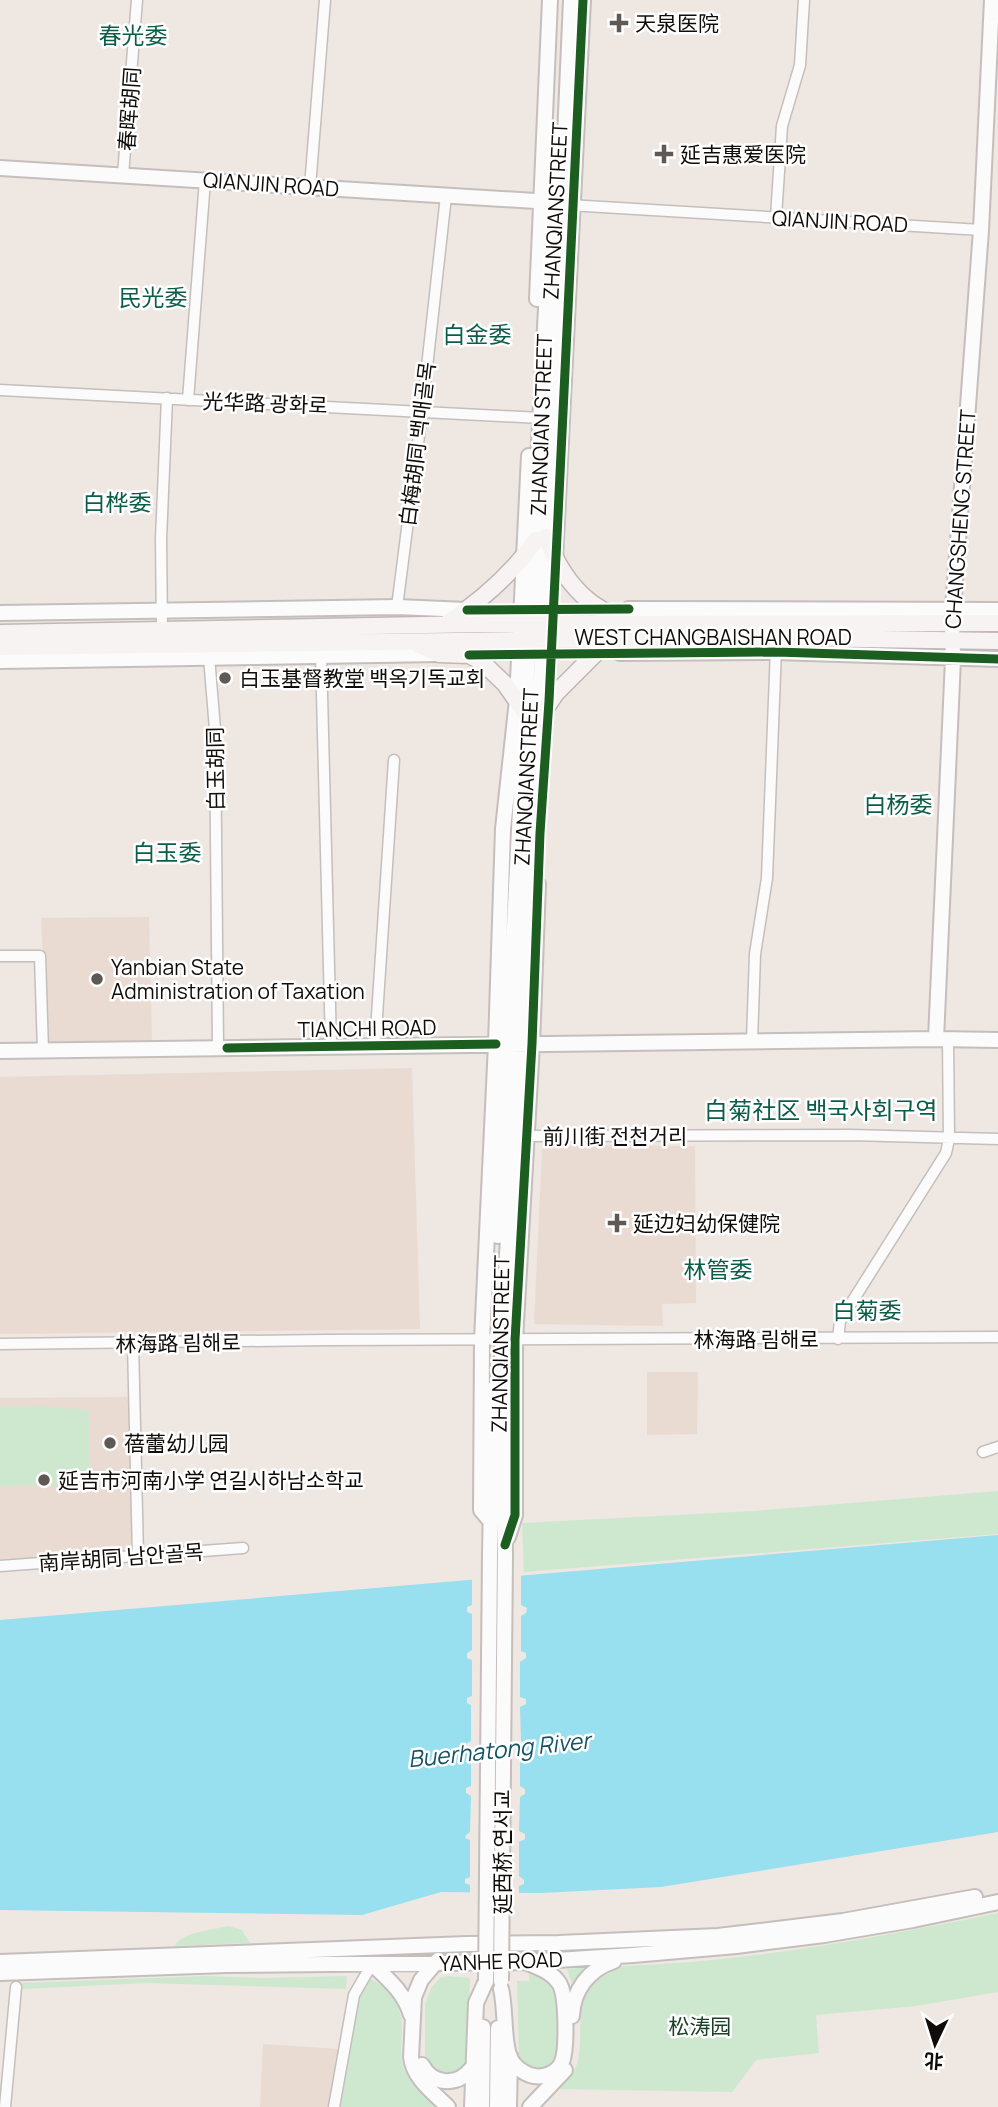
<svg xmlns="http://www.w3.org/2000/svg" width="998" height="2107" font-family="Manrope,'Noto Sans SC','Noto Sans KR',sans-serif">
<rect width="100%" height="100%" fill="#eee7e2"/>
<path fill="#e9dbd1" d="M149 917 152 1041 47 1042 41 918Z
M412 1068 420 1329 0 1334V1077Z
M547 1145 695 1146 696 1303 662 1304 663 1326 534 1324 542 1150Z
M647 1372H698L697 1434 647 1435Z
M129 1397 134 1557 0 1564V1398Z
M263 2044 338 2049 329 2107H260Z"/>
<path fill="#cee8cf" d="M45 1406 89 1410V1485L0 1486V1407Z
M998 1491V1534L524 1572 522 1523 753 1511Z
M998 1913V1992L916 2006 816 2015 819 2053 756 2060 732 2092 559 2089C565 2082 573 2076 576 2067 589 2029 562 1978 623 1966 749 1962 874 1938 998 1913Z
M228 1926 242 1930 250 1943 175 1946C181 1932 214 1930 228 1926Z
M590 1967 573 1987 567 1969Z
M529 1974 543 1978 552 1985 558 1994 560 2052 550 2069 532 2071 519 2059 517 1981H529Z
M206 1976 263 1978 347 1976 346 1989 147 1983 21 1989 20 1983Z
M447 1976 469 1978 470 1981 467 2062 465 2068 453 2076 435 2073 425 2059V2005L431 1988 440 1978Z
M367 1978C376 1980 383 1986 389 1993 414 2022 393 2047 405 2071 412 2085 428 2096 439 2107H341L354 2007Z"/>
<path fill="#98dff0" d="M998 1535V1832L661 1887 541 1893 441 1892 362 1915 0 1910V1620Z"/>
<path fill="#eee7e2" d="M521 1572V1605L527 1608 526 1613 521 1616V1651L526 1653V1658L520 1662V1697L526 1699V1704L520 1707 521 1741 525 1744V1750L520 1752V1786L525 1789V1794L520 1797 519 1831 525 1834V1839L519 1842V1876L524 1880V1884L519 1886V1896H470V1885L465 1883V1879L470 1877V1840L465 1838 466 1835 470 1832 471 1796 466 1793V1788L471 1786V1750L466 1748V1744L471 1741V1705L467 1703V1698L472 1696V1660L467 1658V1653L472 1650V1614L467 1612V1607L472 1605V1577Z"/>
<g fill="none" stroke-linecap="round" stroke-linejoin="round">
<g stroke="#c4bfbc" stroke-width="13">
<path id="street" d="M123 175 137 0
M310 187 325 0
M569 205 981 230
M776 217 782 126 800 65 804 0
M0 390 540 418
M188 400 205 180
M397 607 422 412 446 196
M162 630 161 539 167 398
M321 655 331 1046
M209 657 215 729 218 1048
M0 956H40L43 1051
M752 1041 755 954 767 878 776 649
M375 1046 394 760
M526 1136 851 1135 998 1139
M838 1339 840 1321 946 1153 949 1139 948 1039
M133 1343 138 1556
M0 1344 326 1340 998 1337
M983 1452 998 1447
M0 1566 243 1548
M5 2107 16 1987
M334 2107 354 1995 372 1964"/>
</g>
<g stroke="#c4bfbc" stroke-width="18">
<path id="secondary" d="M0 168 551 202
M537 299 550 0
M555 559 583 0
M0 613 397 607 467 610 470 613
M621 622 629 609 998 610
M610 639 620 653 776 652 998 659
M0 661 439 654
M936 1039 953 659 952 622 981 230 992 0
M0 1051 936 1039 998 1040
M498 1236 555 134
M491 1522 481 1510 482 1340 496 1044 503 829 517 700 529 456
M508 1537 515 1515V1340L532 1044 538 884
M490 1555 493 1389
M505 1555 502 1340 542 660 571 0
M438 1960 421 1980 414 1997 411 2057C413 2078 434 2093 448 2107
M0 1962 467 1944 559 1943 718 1936 843 1921 975 1897
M372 1964C389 1980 404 1992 411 2015
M0 1973 226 1965 527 1962 633 1955 736 1946 824 1935 913 1920 998 1902
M501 1989C506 2009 503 2042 510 2058 514 2066 522 2072 530 2075 542 2079 557 2074 562 2062 567 2049 567 1995 559 1983 552 1972 539 1968 528 1963
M572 2016C573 1990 589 1969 614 1961
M422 2065C433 2086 458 2086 472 2068
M472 2107 476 2003 486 1981
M482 2107 483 2027
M497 2107 498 2028
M509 2107 510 2056
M530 2107 565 2070"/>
</g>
<g stroke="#c0b7b6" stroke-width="19">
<path id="primary" d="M546 537C555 561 568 584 589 601 599 609 611 614 621 622
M446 624C481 601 511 575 536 540
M0 633 479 624 998 623
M419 645 439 654 469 655 482 662 505 684 526 714
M0 647 610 639 799 638 998 641
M538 720 556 693 610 639"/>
</g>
<use href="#street" stroke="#fcfbfb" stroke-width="10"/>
<use href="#secondary" stroke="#fcfbfb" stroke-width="14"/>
<use href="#primary" stroke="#f7f3f3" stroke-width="16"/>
<g stroke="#c4bfbc" stroke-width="18" stroke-linecap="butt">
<path id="secondary-bridge" d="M486 1981 490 1555
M501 1981 505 1555"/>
</g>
<use href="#secondary-bridge" stroke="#fcfbfb" stroke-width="14"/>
<g stroke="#fff" stroke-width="13">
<path id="cycleway" d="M467 610 629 609
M469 655 776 652 998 659
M227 1048 496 1044
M505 1545 515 1515V1340L532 1044 540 833 549 701 583 0"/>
</g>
<use href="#cycleway" stroke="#1b5e20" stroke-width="9"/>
</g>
<g fill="#5e5955" stroke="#fff" stroke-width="2.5">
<path d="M615.5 12.5h7v7h7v7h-7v7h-7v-7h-7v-7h7z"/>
<path d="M660.5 143.5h7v7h7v7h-7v7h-7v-7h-7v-7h7z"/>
<circle cx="225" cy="678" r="7"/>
<circle cx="97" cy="979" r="7"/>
<path d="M613.5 1212.5h7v7h7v7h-7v7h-7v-7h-7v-7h7z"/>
<circle cx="110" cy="1443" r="7"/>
<circle cx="44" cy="1480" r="7"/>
</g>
<g text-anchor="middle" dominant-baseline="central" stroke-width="5" stroke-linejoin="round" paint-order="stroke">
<g font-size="21" fill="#100c09" stroke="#fff" text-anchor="start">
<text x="635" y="23">天泉医院</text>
<text x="680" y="154">延吉惠爱医院</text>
<text x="239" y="678">白玉基督教堂 백옥기독교회</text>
<text x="111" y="967">Yanbian State<tspan x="111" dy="24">Administration of Taxation</tspan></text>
<text x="633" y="1223">延边妇幼保健院</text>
<text x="124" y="1443">蓓蕾幼儿园</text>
<text x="58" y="1480">延吉市河南小学 연길시하남소학교</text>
</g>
<g font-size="21" fill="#100c09" stroke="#fff">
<text transform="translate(129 109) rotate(-86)">春晖胡同</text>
<text transform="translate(271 184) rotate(4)">QIANJIN ROAD</text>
<text transform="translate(555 211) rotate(-87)">ZHANQIANSTREET</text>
<text transform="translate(840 221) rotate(3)">QIANJIN ROAD</text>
<text transform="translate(265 403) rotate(2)">光华路 광화로</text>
<text transform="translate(541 425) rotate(-88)">ZHANQIAN STREET</text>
<text transform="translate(417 444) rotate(-83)">白梅胡同 백매골목</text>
<text transform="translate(960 519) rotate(-86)">CHANGSHENG STREET</text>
<text x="713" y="637">WEST CHANGBAISHAN ROAD</text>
<text transform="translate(215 769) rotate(-91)">白玉胡同</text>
<text transform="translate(526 777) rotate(-87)">ZHANQIANSTREET</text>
<text transform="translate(367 1028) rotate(-1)">TIANCHI ROAD</text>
<text x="615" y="1136">前川街 전천거리</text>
<text x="756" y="1339">林海路 림해로</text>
<text transform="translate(178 1343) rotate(-1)">林海路 림해로</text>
<text transform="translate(500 1344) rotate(-89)">ZHANQIANSTREET</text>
<text transform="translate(121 1557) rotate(-4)">南岸胡同 남안골목</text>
<text transform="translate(502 1852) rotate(-90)">延西桥 연서교</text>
<text transform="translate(501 1961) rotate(-2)">YANHE ROAD</text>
</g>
<g font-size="21" fill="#1a4026" stroke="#fff">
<text x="700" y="2026">松涛园</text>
</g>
<g font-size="23" fill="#0c5d48" stroke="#fff">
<text x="133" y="35">春光委</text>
<text x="153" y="297">民光委</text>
<text x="477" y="334">白金委</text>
<text x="117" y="502">白桦委</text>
<text x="898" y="804">白杨委</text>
<text x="167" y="852">白玉委</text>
<text x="718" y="1269">林管委</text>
<text x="867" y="1310">白菊委</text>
</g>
<g font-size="23" font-style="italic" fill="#165361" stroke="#fff">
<text transform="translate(499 1749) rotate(-6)">Buerhatong River</text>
</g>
<g font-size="24" fill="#0c5d48" stroke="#fff">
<text x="821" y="1109">白菊社区 백국사회구역</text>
</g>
</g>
<g transform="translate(935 2044) rotate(184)" stroke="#ffffff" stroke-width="5" paint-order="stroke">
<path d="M0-5L12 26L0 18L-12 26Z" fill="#100c09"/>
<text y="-10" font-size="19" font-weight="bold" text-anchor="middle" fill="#100c09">北</text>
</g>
</svg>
